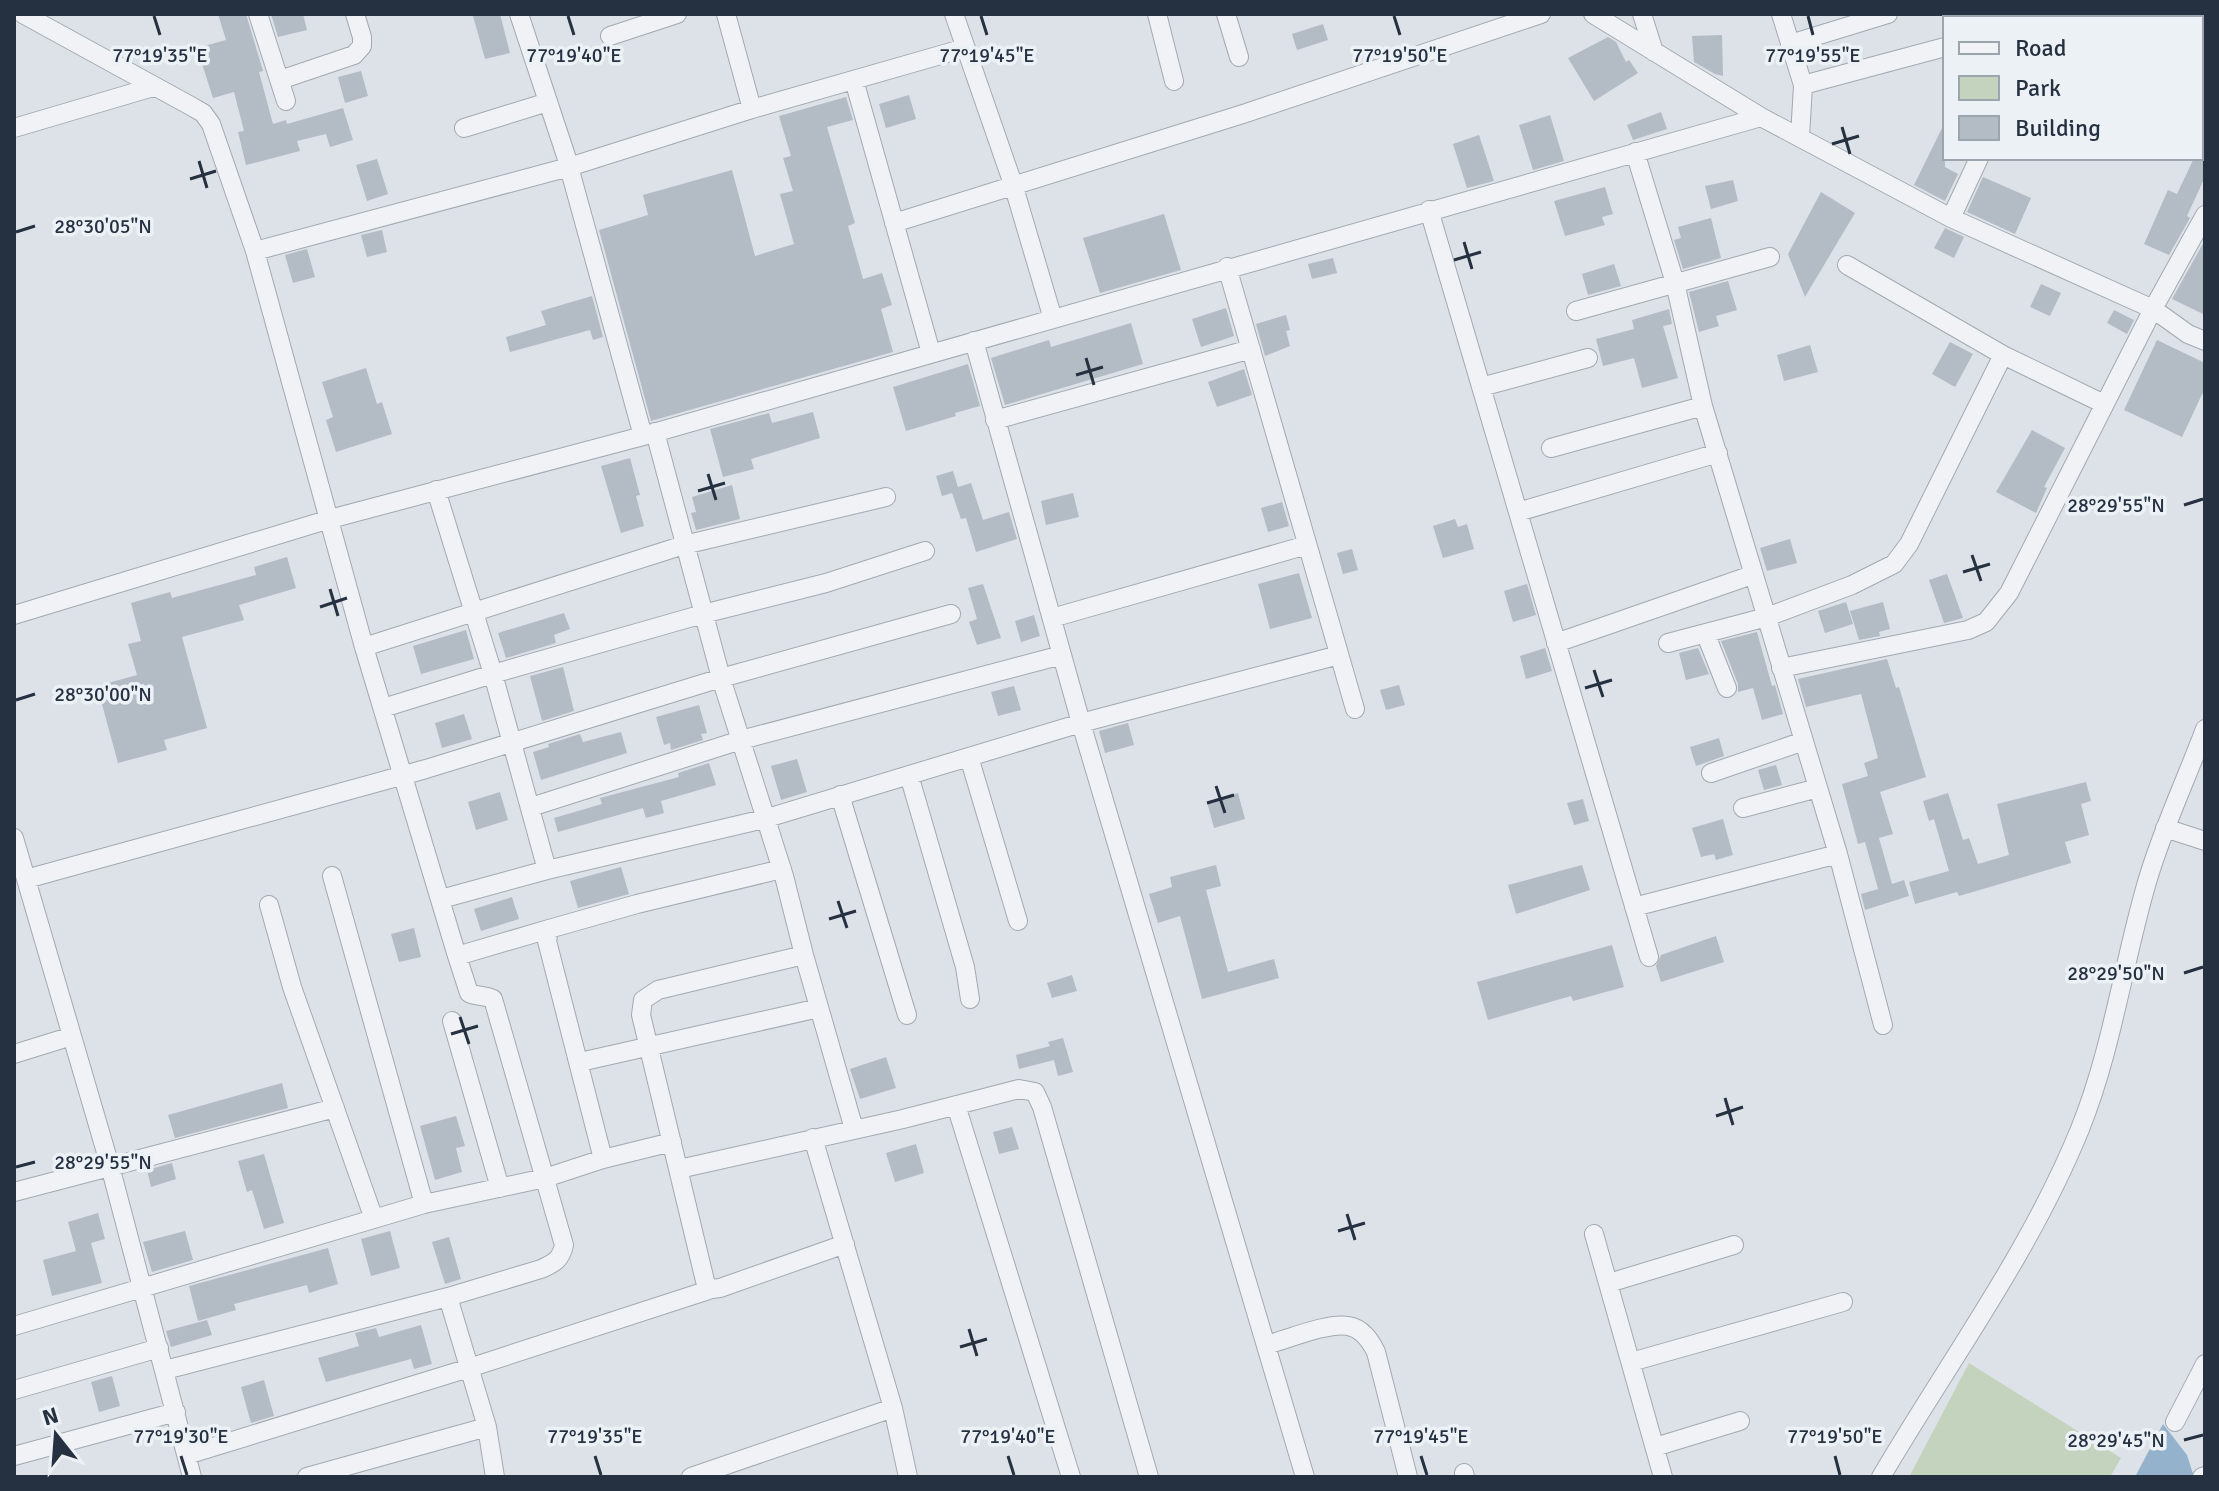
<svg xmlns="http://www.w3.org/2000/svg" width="2219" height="1491" font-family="Signika,sans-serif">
<rect width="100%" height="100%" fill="#dde2e8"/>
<path fill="#c4d3bd" d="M1969 1363 2121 1458 2110 1477H1909Z"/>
<path fill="#94b2cc" d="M2163 1424 2187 1455 2194 1477H2135Z"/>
<path fill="#b3bbc5" d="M218 14H246L263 71 259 72 273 124 286 120 287 124 343 108 353 140 330 147 326 134 297 141 300 151 246 165 238 132 244 131 234 92 213 98 197 48 226 40Z
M271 14H303L307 30 278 37Z
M483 14H500L510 53 485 59 473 16Z
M1323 24 1328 40 1297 50 1292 34Z
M1722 35 1723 76 1715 74 1694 62 1692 36Z
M1608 37 1616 42 1626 62 1629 60 1638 73 1594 101 1568 58Z
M361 71 368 96 345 103 338 77Z
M909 95 916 119 886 128 879 104Z
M846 97 853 120 827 127 855 223 848 226 863 279 882 273 892 305 881 309 893 352 651 421 599 230 648 215 643 195 732 170 755 256 794 244 780 194 793 191 783 158 791 156 779 116Z
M1661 112 1667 129 1633 140 1627 125Z
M1550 115 1564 161 1533 170 1519 125Z
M1945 122V167L1958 174 1945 201 1914 185Z
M2205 133V177L2187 216 2190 218 2169 255 2144 244 2168 190 2177 194 2194 158H2201V142Z
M1479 135 1494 181 1467 188 1453 144Z
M377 159 388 194 367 201 356 165Z
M1983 177 2031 198 2015 234 1967 212Z
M1733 180 1738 201 1711 209 1705 186Z
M1605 187 1613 214 1602 217 1605 225 1565 236 1554 201Z
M1821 192 1855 213 1805 297 1788 254Z
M1164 214 1181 270 1100 293 1083 238Z
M1711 218 1721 258 1683 269 1674 240 1681 238 1678 227Z
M1945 228 1964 237 1954 258 1934 248Z
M382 230 387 252 367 257 361 235Z
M2205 240V315L2172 299Z
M307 249 315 277 293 283 285 255Z
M1333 258 1337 273 1312 279 1308 264Z
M1614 264 1621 286 1588 295 1582 274Z
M1728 281 1737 310 1716 316 1719 326 1699 332 1689 292Z
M2041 284 2061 293 2050 316 2030 307Z
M592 296 603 337 593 340 590 330 510 352 506 337 546 325 541 311Z
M1226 308 1234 336 1201 347 1192 319Z
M1669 309 1672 324 1663 326 1678 378 1642 388 1634 358 1603 366 1596 339 1634 329 1632 320Z
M2114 310 2134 320 2127 334 2107 323Z
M1286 315 1290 330 1286 331 1290 346 1265 356 1256 324Z
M1131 323 1143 364 1005 405 991 358 1049 340 1051 347Z
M2157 340 2205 363V388L2182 437 2124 410Z
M1950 342 1973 354 1955 387 1932 374Z
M1810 345 1818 372 1784 381 1777 355Z
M968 364 980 406 955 413 956 416 906 431 893 387Z
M366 368 377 404 382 402 392 434 336 452 326 420 333 417 322 382Z
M1244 369 1252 395 1217 407 1208 382Z
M813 412 820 438 751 459 754 469 723 477 710 429 769 413 772 423Z
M2032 430 2065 448 2044 487 2047 488 2036 513 1996 492Z
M630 458 640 495 636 496 644 526 621 533 601 466Z
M953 471 958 487 971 483 983 520 1009 512 1017 539 976 552 966 518 961 519 952 493 942 496 936 476Z
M732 485 740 519 696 530 691 513 696 512 692 497Z
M1073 493 1079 517 1046 525 1041 501Z
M1282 502 1289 526 1268 532 1261 508Z
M1455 519 1458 527 1467 524 1474 549 1443 558 1433 526Z
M1790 539 1797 563 1767 571 1760 548Z
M1352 549 1358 570 1343 574 1337 553Z
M287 557 296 588 239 605 244 620 182 637 207 728 164 740 167 750 118 763 97 686 137 675 128 644 141 641 131 603 170 592 172 598 256 575 254 567Z
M1299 573 1312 618 1270 629 1258 584Z
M1947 574 1963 618 1944 623 1929 580Z
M983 584 1001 638 977 645 969 622 977 619 968 588Z
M1527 584 1536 615 1513 622 1504 591Z
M1846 602 1853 624 1825 633 1818 611Z
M1883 602 1890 629 1879 632 1880 636 1859 640 1850 611Z
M564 613 570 629 554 635 556 643 506 658 498 633Z
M1034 615 1040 636 1021 642 1015 621Z
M466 630 474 659 421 674 413 646Z
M1757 632 1772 686 1775 685 1783 714 1762 720 1753 688 1738 692V684L1721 641Z
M1545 648 1552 671 1526 679 1520 656Z
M1698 648 1709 674 1686 680 1679 653Z
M1887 659 1896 688 1899 687 1926 777 1880 792 1893 834 1879 838 1892 884 1904 880 1909 896 1865 910 1861 894 1878 889 1865 842 1858 844 1842 784 1868 776 1864 763 1878 758 1861 694 1806 707 1798 679Z
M563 667 574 711 542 721 530 676Z
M1399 685 1405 705 1386 710 1380 690Z
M1014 686 1021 710 998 716 991 692Z
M699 705 707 733 701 734 703 740 671 750 670 743 664 745 656 717Z
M464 714 472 739 442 748 435 723Z
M1128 723 1134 745 1105 753 1099 731Z
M621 732 627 753 541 780 533 752 549 747 548 744 580 734 583 742Z
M1719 738 1724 756 1696 766 1690 747Z
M797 759 807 792 781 800 771 766Z
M709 763 716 785 661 801 664 813 646 818 643 808 558 832 554 818 602 804 600 798 679 777 678 773Z
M1776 765 1782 785 1764 790 1758 770Z
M2086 782 2091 801 2081 804 2089 835 2065 842 2071 863 1959 896 1957 892 1915 904 1909 882 1949 871 1934 819 1929 821 1923 801 1948 793 1963 840 1969 838 1978 864 2009 855 1997 804Z
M500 792 508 820 476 830 468 802Z
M1238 793 1245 819 1214 828 1207 802Z
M1583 799 1589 821 1574 825 1567 803Z
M1723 819 1733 855 1716 860 1714 854 1701 857 1692 828Z
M1216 865 1221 886 1206 890 1228 972 1274 959 1279 978 1202 999 1180 916 1158 923 1149 894 1172 887 1170 877Z
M1582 865 1590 890 1516 914 1508 885Z
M621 867 629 894 578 908 570 881Z
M512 897 519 919 481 931 474 909Z
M414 928 421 957 399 962 391 934Z
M1716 936 1724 962 1661 982 1656 966 1661 955Z
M1612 945 1624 987 1573 1001 1571 996 1488 1020 1477 982Z
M1072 975 1077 991 1052 998 1047 983Z
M1063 1038 1073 1072 1058 1076 1054 1060 1019 1069 1016 1055 1050 1046 1048 1042Z
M886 1057 896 1088 860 1099 850 1069Z
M282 1083 288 1108 175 1138 168 1115Z
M456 1116 465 1146 456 1148 462 1172 435 1180 420 1126Z
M1012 1127 1019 1149 999 1154 993 1132Z
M916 1144 924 1173 895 1182 886 1153Z
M264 1154 284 1223 264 1229 252 1190 247 1192 238 1161Z
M172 1163 176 1179 151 1187 147 1170Z
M98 1213 105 1239 91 1243 102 1283 52 1296 43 1260 76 1251 68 1222Z
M185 1231 193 1260 152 1272 143 1242Z
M390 1231 400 1268 371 1276 361 1239Z
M449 1237 461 1279 445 1284 432 1242Z
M328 1248 338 1284 309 1293 307 1285 234 1304 236 1310 198 1321 189 1286Z
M207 1320 212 1335 171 1347 166 1331Z
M421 1325 432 1364 414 1369 411 1359 326 1382 318 1358 359 1346 355 1333 376 1328 379 1337Z
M112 1376 120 1406 99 1412 91 1382Z
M264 1380 274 1416 251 1423 241 1387Z"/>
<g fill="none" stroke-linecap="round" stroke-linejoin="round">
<g stroke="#a2a9b2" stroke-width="20">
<path id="minor" d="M23 14 189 105 203 113 211 124 255 251 364 647 457 956 469 993C478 997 485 995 493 999L564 1245C561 1259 555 1263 541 1269L448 1297 165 1370
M258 14 286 101
M519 14 566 156 643 436
M954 14 1013 184 1053 319
M1157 14 1174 81
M1226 14 1239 57
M1593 14 1761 117 1951 218 2153 309 2188 334 2205 341
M1642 14 1654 52
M1781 14 1803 85 1800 137
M1999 14 2000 18
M2060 14 2061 18
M610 36 677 14
M1790 44 1888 14
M2201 63H2205
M280 80 354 55 362 46V37L355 14
M854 80 931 353
M1803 85 1945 47
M752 109 965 48
M14 128 153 87
M464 128 548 102
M1429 210 1649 957
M1951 218 1979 158
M894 223 1243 114 1541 14
M255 251 569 167 752 109 726 14
M1847 265 2003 355 2104 404
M1227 267 1355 709
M1576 311 1770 257
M974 341 1081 723 1305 1477
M1481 387 1588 358
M995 420 1251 349
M655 432 721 678 784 876 804 955 854 1129
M1551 448 1703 406
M436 490 493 674 547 870
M1518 512 1718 453
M14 615 330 519 643 436 1761 117
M1052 618 1307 545
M1706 635 1727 688
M1556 643 1752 575
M1668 643 1767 617 1852 585 1894 564 1909 544 2003 355
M364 647 684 545 886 497
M1781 668 1968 630 1986 622 2009 593 2153 309 2205 215
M383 708 493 674 703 614 826 583 925 551
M969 757 1018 921
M1711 773 1804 741
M909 775 965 967 970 999
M840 795 907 1015
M531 807 741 740 1062 655
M1743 808 1818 788
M2165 828 2205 841
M14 838 110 1166 192 1477
M1838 854 1883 1025
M332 876 424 1204
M26 879 426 769 721 678 951 614
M441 899 547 870 764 819 1081 723 1339 655
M269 905 292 987 374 1219
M1634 907 1838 854 1703 406 1675 283 1635 152
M804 955 658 990 643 1000 641 1015 706 1285 712 1289 720 1288 845 1244
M457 956 549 929
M452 1021 500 1188
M14 1054 72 1036
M580 1062 819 1008
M956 1105 1071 1477
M813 1138 893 1408 908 1477
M603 1159 547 941 549 929 637 904 782 869
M679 1169 903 1119 1019 1089 1035 1092 1042 1107 1149 1477
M14 1192 335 1108
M1594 1234 1663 1477
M1609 1283 1734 1245
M448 1297 487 1427 495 1477
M14 1326 424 1204 545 1178 603 1159 672 1142
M1266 1345C1286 1340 1328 1322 1348 1326 1362 1328 1370 1340 1376 1352L1408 1477
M1631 1362 1843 1302
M14 1390 159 1348
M2175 1422 2205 1364
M1655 1447 1740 1421
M187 1455 469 1368 712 1289
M14 1456 176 1412
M1464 1473 1465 1477
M307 1477 487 1427
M691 1477 893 1408
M1881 1477C1949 1361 2029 1254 2080 1129 2112 1050 2123 964 2147 882 2162 830 2186 780 2205 729
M2202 1477 2205 1476"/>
</g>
<use href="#minor" stroke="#f0f2f6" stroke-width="18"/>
</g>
<path fill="none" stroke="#253040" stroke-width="3" d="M154 16 160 35M568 16 574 35M981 16 987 35M1394 16 1400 35M1808 16 1813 35M1842 127 1850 154M1832 144 1859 136M199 161 207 188M190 179 216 171M16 232 35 226M1464 242 1472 269M1454 260 1481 252M1086 358 1094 385M1076 375 1103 367M708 474 716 500M698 491 725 483M2184 505 2203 499M1972 555 1981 581M1963 572 1990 564M330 589 338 616M320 607 347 598M1594 670 1603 697M1585 688 1612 680M16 700 35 694M1216 786 1225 813M1207 803 1234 795M838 901 847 928M829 919 856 911M2184 973 2203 967M460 1017 469 1044M451 1034 478 1026M1725 1098 1733 1125M1716 1116 1743 1107M16 1167 35 1162M1347 1214 1355 1240M1338 1231 1365 1223M969 1329 977 1356M960 1347 987 1339M2184 1440 2203 1435M181 1456 187 1475M595 1456 601 1475M1008 1456 1014 1475M1421 1456 1427 1475M1835 1456 1840 1475"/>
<g font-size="20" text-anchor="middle" fill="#253040" stroke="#ecf1f6" stroke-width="7" stroke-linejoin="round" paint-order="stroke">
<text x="160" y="62">77°19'35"E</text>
<text x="574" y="62">77°19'40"E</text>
<text x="987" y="62">77°19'45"E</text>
<text x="1400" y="62">77°19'50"E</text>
<text x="1813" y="62">77°19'55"E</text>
<text x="103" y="233">28°30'05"N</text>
<text x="2116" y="512">28°29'55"N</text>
<text x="103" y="701">28°30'00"N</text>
<text x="2116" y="980">28°29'50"N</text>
<text x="103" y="1169">28°29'55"N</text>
<text x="181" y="1443">77°19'30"E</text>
<text x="595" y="1443">77°19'35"E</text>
<text x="1008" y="1443">77°19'40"E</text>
<text x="1421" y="1443">77°19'45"E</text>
<text x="1835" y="1443">77°19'50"E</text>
<text x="2116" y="1447">28°29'45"N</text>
</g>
<rect width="2219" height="1491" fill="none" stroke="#253040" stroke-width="32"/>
<rect x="1943" y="16" width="260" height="144" fill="#ecf1f6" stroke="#9ca4ad" stroke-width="2"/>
<rect x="1959" y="42" width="40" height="12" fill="#f0f2f6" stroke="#9ca4ad" stroke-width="2"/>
<text x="2015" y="56" font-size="24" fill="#253040">Road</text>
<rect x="1959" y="76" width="40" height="24" fill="#c4d3bd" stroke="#9ca4ad" stroke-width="2"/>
<text x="2015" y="96" font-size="24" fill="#253040">Park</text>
<rect x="1959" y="116" width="40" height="24" fill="#b3bbc5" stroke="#9ca4ad" stroke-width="2"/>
<text x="2015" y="136" font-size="24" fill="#253040">Building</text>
<g transform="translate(56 1435) rotate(343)" stroke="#ecf1f6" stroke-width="6" paint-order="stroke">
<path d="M0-6L14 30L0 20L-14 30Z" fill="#253040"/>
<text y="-12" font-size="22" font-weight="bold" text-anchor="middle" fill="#253040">N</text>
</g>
</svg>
